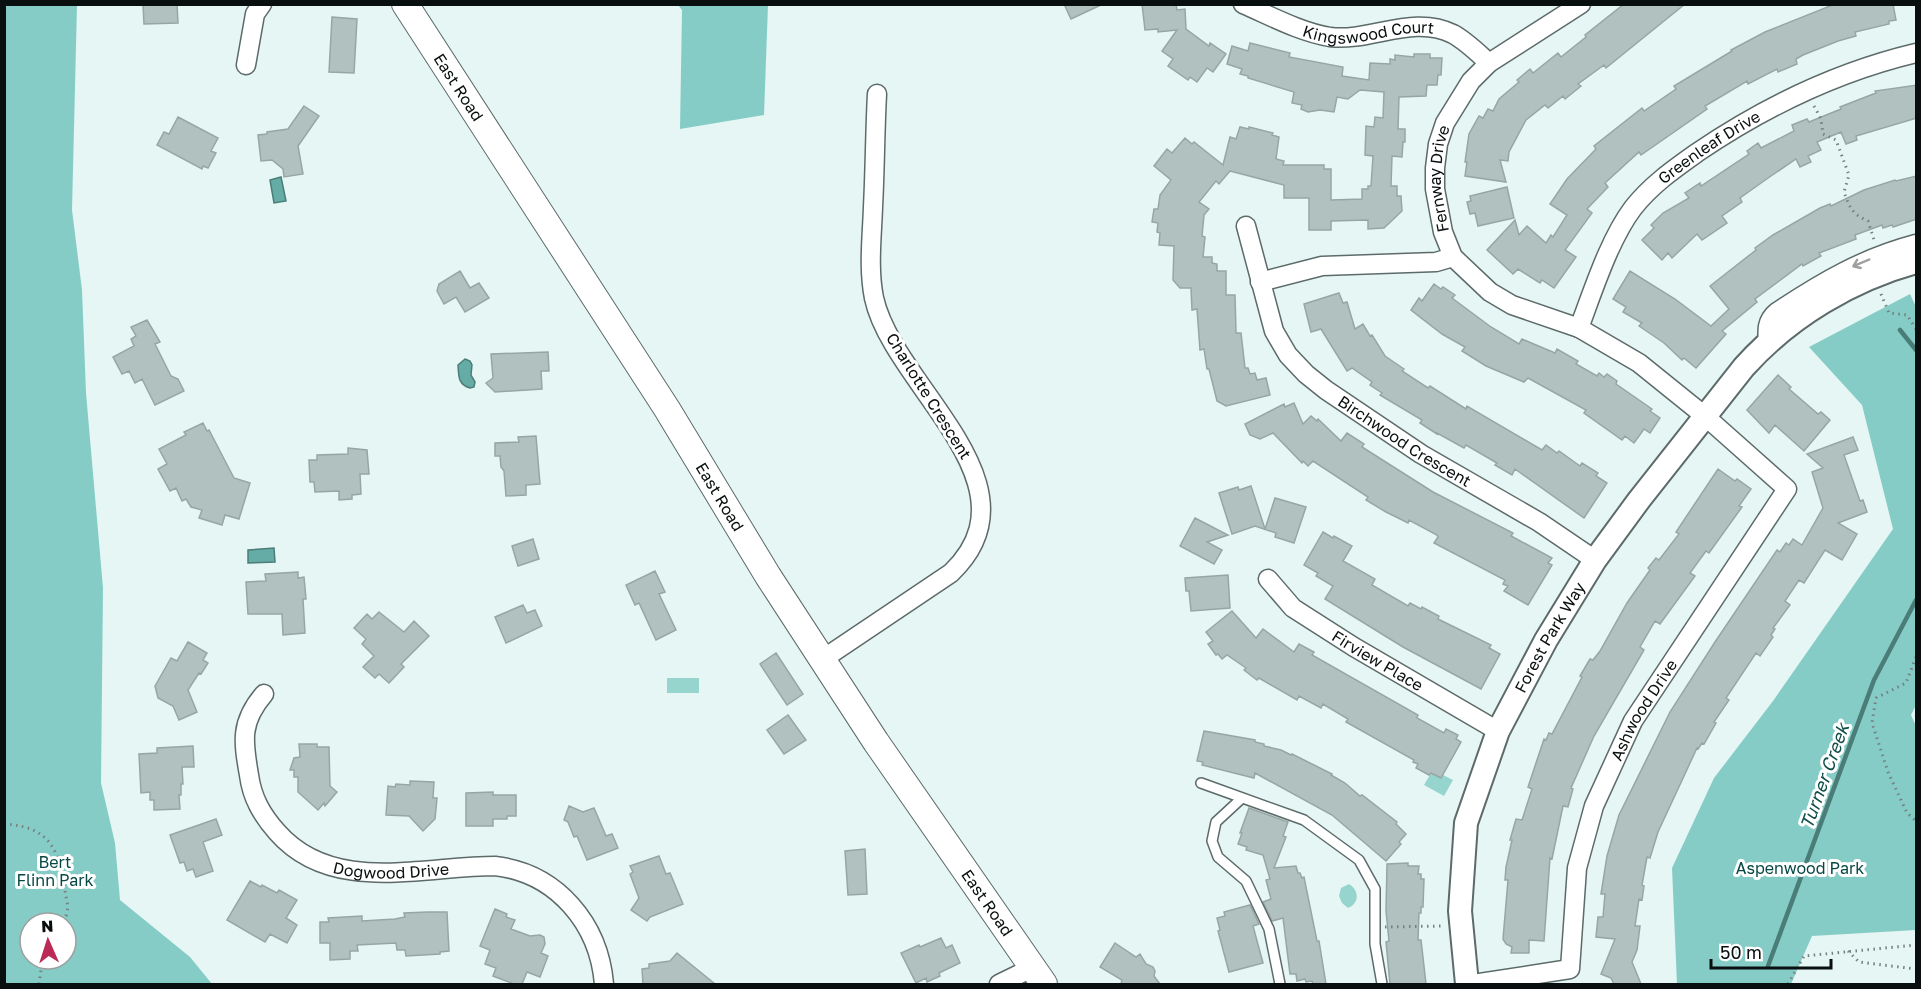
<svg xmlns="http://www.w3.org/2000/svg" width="1921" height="989" font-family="'Golos Text',sans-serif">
<rect width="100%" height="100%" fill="#e5f6f4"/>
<path fill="#96d4ce" d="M667 678H699V693H667Z
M1431 773 1443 775 1453 780 1444 796 1424 785Z
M1349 884C1359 890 1360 903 1348 908L1342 903 1339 896 1341 888Z"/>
<path fill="#86ccc6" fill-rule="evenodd" d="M5 4 77 5 72 210 82 290 86 393 103 588 101 783 115 843 120 900 190 957 212 984H5ZM30 923H66V959H30Z
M678 5H768L764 115 680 129 682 10Z
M1910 294 1916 307V705L1911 715 1916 726V930L1812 936 1791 984H1677L1672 868 1714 778 1773 701 1893 529 1862 405 1809 347Z"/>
<path fill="#66aca6" stroke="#4a7d78" stroke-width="1.5" d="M281 177 286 201 274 203 270 180Z
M465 359 470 361 472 365 471 375 475 382 474 387 470 388C457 384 459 375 458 365Z
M274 548 275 562 248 563V550Z"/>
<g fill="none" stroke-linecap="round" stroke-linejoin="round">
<path stroke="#4a7d78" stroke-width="4.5" d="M1900 330 1916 350
M1768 966 1874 680 1916 600"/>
</g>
<path fill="#b1c1bf" stroke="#97a6a5" stroke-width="1.5" d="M143 4H177L178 23 144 24Z
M1064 4H1103L1071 19Z
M1142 4H1176L1177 10 1185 9 1186 29 1209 46 1210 43 1226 54 1213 72 1207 68 1197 82 1190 77 1188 80 1168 66 1173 59 1162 51 1177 30 1158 32V29L1145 30Z
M1624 4H1685L1606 68 1604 65 1578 84 1581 86 1565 99 1563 96 1548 108 1545 105 1526 120 1509 152 1508 161 1500 160 1506 182 1465 176 1467 162H1465L1469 134 1479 116 1483 118 1488 109 1493 111 1499 99 1519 82 1517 80 1530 69 1533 73 1558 53 1561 57 1586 37 1585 35Z
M1835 4H1893L1896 20 1889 21V24L1855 32 1856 36 1838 41 1803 55 1796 59 1797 64 1778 72 1777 69 1748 84 1747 81 1705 106 1707 109 1641 155 1639 152 1605 183 1608 187 1587 209 1592 213 1565 250 1576 257 1554 288 1542 280 1540 283 1518 269 1513 274 1487 250 1515 220 1519 235 1527 226 1546 243 1551 235 1553 237 1567 215 1550 204 1567 179 1596 149 1594 146 1642 108 1644 111 1676 89 1674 86 1732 51 1731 50 1765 32Z
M332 17 357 19 354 73 329 72Z
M1250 43 1290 53 1289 57 1343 67 1342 76 1369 80 1370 63 1390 64V59L1395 60V55L1414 57V54H1430V58H1442L1441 75H1438L1437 85H1427L1426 96 1399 97 1398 129H1405V142H1403L1402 157 1392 156 1391 186H1397V196H1401L1402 211 1384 228 1368 229V220L1331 221V230H1309V198H1284V185L1230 171 1219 184 1216 181 1199 202 1209 209 1204 215 1202 236 1205 237 1203 257H1212V263L1217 264V271H1226V295H1235L1236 333H1241L1245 368H1248L1250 374 1255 373 1257 380 1266 378 1270 395 1226 406 1217 401 1209 369H1207L1204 349 1200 350 1197 309 1192 310 1191 288H1180L1173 280 1174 246 1159 245 1160 233 1157 232 1158 223 1152 222 1154 209H1158L1160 195 1171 180 1154 166 1167 149 1172 153 1185 138 1192 144 1194 142 1223 165 1230 137 1236 139 1240 127 1249 129V127L1273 133 1272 135 1279 137 1276 159 1284 161 1283 165H1324V169H1331V200L1362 199V189H1368V186H1371L1373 156 1365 155 1366 126 1374 127 1375 117 1383 118 1384 92 1360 90 1348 99 1337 97 1334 112 1320 110 1308 112 1301 109 1302 105 1292 103 1294 92 1248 78V76L1240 74 1242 69 1227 64 1232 46 1248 51Z
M1917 85V118L1856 136 1857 140 1846 144 1841 132 1817 142 1821 150 1808 156 1811 162 1800 167 1796 159 1771 176 1740 198 1742 202 1722 216 1727 223 1702 240 1697 234 1672 258 1668 253 1662 260 1642 240 1654 228 1651 225 1663 213 1689 198 1685 193 1700 183 1701 186 1749 154 1747 151 1758 143 1761 148 1794 131 1792 125 1807 119 1809 122 1841 109 1840 107 1876 93 1875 91Z
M304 106 319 116 298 146 303 174 284 177 283 169 272 160 261 161 258 135 267 134V132L288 129Z
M178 117 218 138 211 151 216 153 208 168 203 166 202 169 157 145 164 132 169 134Z
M1917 176V219L1893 227 1892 225 1883 228 1882 225 1855 235 1856 239 1819 253 1821 256 1803 266 1802 264 1755 299 1757 302 1722 331 1726 334 1696 368 1684 358 1682 360 1664 343 1639 326 1642 323 1623 312 1626 307 1613 299 1630 271 1675 299 1711 326 1729 309 1710 286 1756 250 1755 248 1773 235 1820 208 1830 204 1831 206 1864 190 1895 180 1896 181Z
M1507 187 1514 218 1478 226 1475 213 1470 214 1467 202 1471 201 1470 196Z
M460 271 470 288 479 283 489 298 465 312 456 297 444 304 437 291 439 284Z
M1434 284 1441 289 1443 287 1455 295 1452 298 1491 327 1519 344 1522 339 1555 353 1557 349 1578 361 1576 364 1597 376 1599 373 1604 377 1607 374 1617 381 1616 384 1652 409 1650 411 1660 418 1650 433 1644 429 1634 443 1625 436 1622 440 1584 413 1586 410 1528 378 1524 382 1486 366 1462 351 1465 347 1442 334 1411 310 1419 298 1422 301Z
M1339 293 1343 303 1347 302 1355 329 1363 324 1370 336 1372 335 1385 356 1404 369 1402 371 1428 388 1430 386 1466 409 1467 406 1542 450 1546 445 1557 453 1559 451 1580 466 1582 463 1598 473 1596 476 1607 483 1584 518 1515 469 1512 475 1495 465 1497 463 1466 445 1464 448 1437 433V434L1420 423 1422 420 1380 395 1382 393 1370 385 1372 382 1352 368 1347 371 1321 329 1311 332 1304 304Z
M147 320 160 342 155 344 171 376 178 379 184 391 155 405 142 379 135 383 129 371 122 374 113 357 134 346 131 339 136 336 131 327Z
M548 352 549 371H541L542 389 495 392 486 383 493 378 491 354Z
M1778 375 1791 387 1789 389 1818 414 1821 412 1830 420 1804 451 1775 425 1769 433 1747 410Z
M1294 403 1303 424 1311 416 1317 421 1318 419 1341 441 1347 433 1364 444 1362 447 1433 492 1513 533 1511 536 1552 558 1548 563 1552 565 1528 605 1504 591 1508 586 1503 584 1505 580 1434 543 1438 537 1437 535 1409 520 1408 523 1386 512 1366 500 1368 497 1313 461 1308 466 1303 461 1302 463 1273 433 1260 439 1250 435 1245 424 1284 404 1285 407Z
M203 423 207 431 209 430 234 478 250 483 239 519 225 515 222 525 199 518 202 510 191 507 186 499 182 501 176 488 170 491 158 469 167 464 159 449 186 435 184 432Z
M536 436 540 484 526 485V495L506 496 504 471 501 467 500 456H495V443L519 442 518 437Z
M1853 437 1858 450 1844 455 1860 501 1863 500 1867 512 1838 523 1857 534 1842 560 1825 550 1804 583 1799 580 1785 601 1790 605 1773 628 1775 629 1771 635 1773 637 1760 656 1756 653 1726 698 1729 700 1714 722 1716 723 1704 744 1702 743 1698 749 1697 748 1658 832 1650 858 1647 857 1642 885 1644 886 1642 900 1639 899 1635 926H1640L1637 950 1632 962 1641 984H1614L1611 978 1601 974 1615 939 1596 937 1598 917H1603L1605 894H1601L1607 856 1619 815 1670 712 1715 642 1777 550 1780 552 1786 543 1789 545 1793 539 1802 545 1823 508 1812 472 1823 468 1807 454Z
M348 448 367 450 369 474H360L361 494 352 495V499L339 500V491L315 492 314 482H310L309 460H317V455L348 454Z
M1718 469 1735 481 1737 479 1751 489 1739 506 1742 507 1709 553 1706 551 1690 573 1695 576 1660 624 1655 621 1640 647 1644 650 1594 736 1571 788 1573 789 1568 807 1563 806 1552 859 1550 858 1544 941 1529 940V953H1511L1512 947 1506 944 1503 939 1508 880H1505L1506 867 1512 840H1510L1516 819 1522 820 1532 789 1528 787 1544 739 1546 740 1549 733 1552 734 1582 677 1580 676 1590 659 1593 660 1600 651 1627 603 1650 570 1648 568 1656 558 1659 560 1679 534 1676 532Z
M1251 486 1265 529 1275 498 1306 507 1294 543 1275 537 1276 533 1255 526 1232 534 1219 493 1238 487 1239 490Z
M1195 518 1228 535 1207 542 1222 550 1214 564 1180 546Z
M1323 532 1333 538 1334 536 1352 546 1343 561 1375 579 1372 585 1408 606 1410 603 1421 609 1422 607 1439 616 1438 619 1491 645 1489 648 1500 654 1481 689 1403 647 1325 599 1333 586 1316 576 1318 573 1304 565Z
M533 539 539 559 518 566 512 546Z
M655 571 665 592 659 594 676 630 656 640 639 603 635 605 626 585Z
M298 572V578L304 577 306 599H303L305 633 283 635 282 614H248L246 582 266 581 265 574Z
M1228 575 1230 608 1191 611 1189 591H1186L1185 578Z
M523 605 527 613 535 610 542 626 506 643 495 617Z
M1232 611 1256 638 1263 629 1294 652 1299 644 1314 652 1312 655 1418 715 1417 718 1444 733 1446 729 1458 735 1456 739 1461 742 1441 778 1431 773 1429 775 1416 768 1418 764 1413 762 1414 760 1346 722 1348 719 1323 704 1321 708 1299 696 1297 700 1259 678 1257 680 1244 670 1246 668 1227 655 1222 659 1218 654 1216 655 1208 644 1213 641 1206 632Z
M379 612 404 632 414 621 429 636 401 664 404 667 389 683 379 674 375 678 363 667 374 656 362 644 366 639 354 628 367 614 372 619Z
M188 642 207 653 203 660 208 663 201 674 199 673 188 690 197 712 179 720 173 706 158 698 155 686 171 658 177 661Z
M776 653 803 694 787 705 760 664Z
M788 715 806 740 784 754 767 730Z
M1204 731 1255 740V742L1264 744V746L1281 750 1291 755 1292 754 1332 774 1331 775 1345 783 1360 796 1362 795 1397 822 1396 824 1406 834 1399 842 1401 844 1386 861 1332 815 1255 773 1254 778 1202 765 1203 762 1197 761Z
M299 744H317V747H329L330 786 337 792 325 806 324 803 318 810 298 792V777H294V770H290L294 758 300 757Z
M193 746 194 767H182L183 784H181V795H179L180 809 154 810V800H150V792L141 793 139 754 157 753V748Z
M410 781 434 782 433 798H437L435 819 423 831 409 816 386 815 388 786 395 787 396 784 410 785Z
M493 792V795H516V816H507V819H493V826H466V793Z
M569 806 583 812 594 808 606 836 612 834 618 848 587 860 577 836 574 837 568 822 564 820Z
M1249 808 1288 822 1283 836 1286 837 1274 868 1296 866 1298 873H1300L1302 878 1304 877 1317 941H1319L1326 984H1313L1312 981 1306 982 1305 979 1297 981 1296 974H1290L1283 918 1272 921 1263 902 1271 899 1266 880 1270 879 1263 855 1246 850 1247 847 1238 844 1242 833H1240Z
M216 819 222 835 203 842 213 871 196 877 193 869 187 871 184 862 180 863 170 835Z
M865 849 867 894 848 895 845 851Z
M659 856 666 874 670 873 683 904 650 917 647 921 631 910 639 898 630 874 633 872 630 866Z
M1408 863V866H1419L1418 874H1421V879H1424L1423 907H1421V913H1419L1418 940H1421L1426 984H1390L1386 942 1389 941 1386 911 1387 864Z
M250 881 261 887 262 885 277 893 279 890 297 900 286 918 297 925 287 943 270 934 265 942 227 920Z
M1250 905 1259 924 1253 926 1263 963 1229 972 1218 931 1220 930 1217 918 1225 916 1224 912Z
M495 909 507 914 506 917 515 920 511 929 530 936 540 935 544 937 545 944 541 953 548 956 540 977 527 972 522 984H514L493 976 496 968 485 964 490 950 480 946Z
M427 912H447L449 951 440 952V954L406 956 405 950H397L396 943 357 945 358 951H350V959L330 960V943H320V922H329L328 918 362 916V921L395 919 405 917 404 913Z
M941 938 946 948 952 945 960 963 939 973 940 976 927 982 926 978 916 983 901 953 919 945 920 947Z
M1115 943 1136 957 1140 954 1146 964 1153 967 1155 971 1154 976 1160 984H1121L1122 980 1100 967Z
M677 953 715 984H643L642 969 649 968V964L670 961Z"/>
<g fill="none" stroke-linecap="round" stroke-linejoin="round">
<g stroke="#5c6b69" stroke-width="12">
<path id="service" d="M1201 783 1304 820 1359 860 1375 889V944L1382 984
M1242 798 1216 822 1212 841 1218 857 1246 881 1269 929 1280 984"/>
</g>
<g stroke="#5c6b69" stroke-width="21">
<g id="minor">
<path id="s1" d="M1243 4C1271 16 1300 32 1330 37 1371 42 1413 14 1453 34 1466 41 1478 53 1489 63"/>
<path d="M246 65 255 14 262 4"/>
<path id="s2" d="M1246 226 1274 331 1288 355 1306 374 1326 390 1421 454 1539 522 1595 560"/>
<path d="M1260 282 1322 266 1436 262 1453 257"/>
<path id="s3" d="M1579 328C1593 291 1609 240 1633 208 1651 185 1674 169 1698 152 1766 106 1836 72 1916 53"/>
<path d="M1768 343C1767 331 1766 321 1777 312 1822 282 1863 258 1916 244"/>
<path id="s4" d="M1268 579 1293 608 1354 647 1498 731"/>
<path d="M823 659 951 573C1044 484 893 386 874 298 868 268 872 237 873 207 875 169 875 131 877 94"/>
<path id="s5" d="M264 694C240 722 243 741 249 775 252 798 262 815 277 832 332 895 422 866 495 866 557 873 599 924 604 984"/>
<path d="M999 984 1032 968"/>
<path id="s6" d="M1473 984 1570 969 1577 868 1594 806 1633 721 1787 489 1706 417 1639 363 1579 328 1512 305 1490 292 1453 257 1443 232 1435 189V168L1438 144 1445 123 1471 81 1489 63 1581 4"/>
</g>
</g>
<g stroke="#5c6b69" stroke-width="26">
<g id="tertiary">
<path id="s7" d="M1467 984 1460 911 1466 823 1498 731 1546 640 1595 560 1639 500 1744 367C1790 316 1851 280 1916 262"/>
</g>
</g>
<g stroke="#5c6b69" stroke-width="28">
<g id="secondary">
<path id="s8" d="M405 4 667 409 768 576 876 742 1044 984"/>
</g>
</g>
<path stroke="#76807f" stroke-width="3" stroke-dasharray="1.5 4.5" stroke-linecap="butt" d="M1814 106 1821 119 1823 134 1836 140 1849 175 1844 192C1850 208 1852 214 1868 221L1874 240
M1881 294 1889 313 1907 315 1916 329
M1916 657 1906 683 1876 698 1872 723 1888 772 1907 813 1916 821
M4 824C61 827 59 862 68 907L66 916 61 923
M1385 927 1442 926
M1848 951 1859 962 1916 969
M39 984 41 970 49 959
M1788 984 1804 956 1916 945"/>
<use href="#service" stroke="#fff" stroke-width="9"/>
<use href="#minor" stroke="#fff" stroke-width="18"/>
<use href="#tertiary" stroke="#fff" stroke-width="22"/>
<use href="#secondary" stroke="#fff" stroke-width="26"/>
</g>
<defs><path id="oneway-shaft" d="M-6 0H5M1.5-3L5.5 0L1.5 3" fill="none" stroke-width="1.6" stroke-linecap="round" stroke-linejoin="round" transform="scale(1.5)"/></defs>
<use stroke="#9d9f9f" href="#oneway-shaft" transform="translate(1861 263) rotate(157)"/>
<g text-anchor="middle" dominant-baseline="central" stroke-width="6" stroke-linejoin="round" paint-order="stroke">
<g font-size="16" fill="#090e0e" stroke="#fff">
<text stroke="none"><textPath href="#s1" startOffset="132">Kingswood Court</textPath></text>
<text stroke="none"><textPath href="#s8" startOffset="99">East Road</textPath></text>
<text stroke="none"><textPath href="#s3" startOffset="230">Greenleaf Drive</textPath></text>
<text stroke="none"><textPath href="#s6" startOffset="1128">Fernway Drive</textPath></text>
<text transform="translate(929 396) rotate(58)">Charlotte Crescent</text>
<text stroke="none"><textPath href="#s2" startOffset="282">Birchwood Crescent</textPath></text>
<text stroke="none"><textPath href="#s8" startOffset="585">East Road</textPath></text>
<text stroke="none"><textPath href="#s7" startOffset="366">Forest Park Way</textPath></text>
<text stroke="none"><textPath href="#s4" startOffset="138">Firview Place</textPath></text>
<text stroke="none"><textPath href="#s6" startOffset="372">Ashwood Drive</textPath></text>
<text stroke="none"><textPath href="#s5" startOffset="276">Dogwood Drive</textPath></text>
<text stroke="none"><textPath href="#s8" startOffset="1071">East Road</textPath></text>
</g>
<g font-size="16" fill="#064845" stroke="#fff">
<text x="55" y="862">Bert<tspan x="55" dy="18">Flinn Park</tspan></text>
<text x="1800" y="868">Aspenwood Park</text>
</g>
<g font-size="18" font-style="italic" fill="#114f4b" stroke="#fff">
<text transform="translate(1824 776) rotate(-70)">Turner Creek</text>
</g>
</g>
<rect width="1921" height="989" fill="none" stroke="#090e0e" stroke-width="12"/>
<g transform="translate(48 941) rotate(357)"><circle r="28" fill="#ffffff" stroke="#9d9f9f" stroke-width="1.5"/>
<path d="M0-4.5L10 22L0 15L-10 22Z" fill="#ba2b55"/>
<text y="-9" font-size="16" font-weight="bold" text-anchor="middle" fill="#090e0e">N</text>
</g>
<path d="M1711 959v9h120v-9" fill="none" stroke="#090e0e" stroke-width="3"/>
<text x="1720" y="959" font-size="18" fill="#090e0e" stroke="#ffffff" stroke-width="4.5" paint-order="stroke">50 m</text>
</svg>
